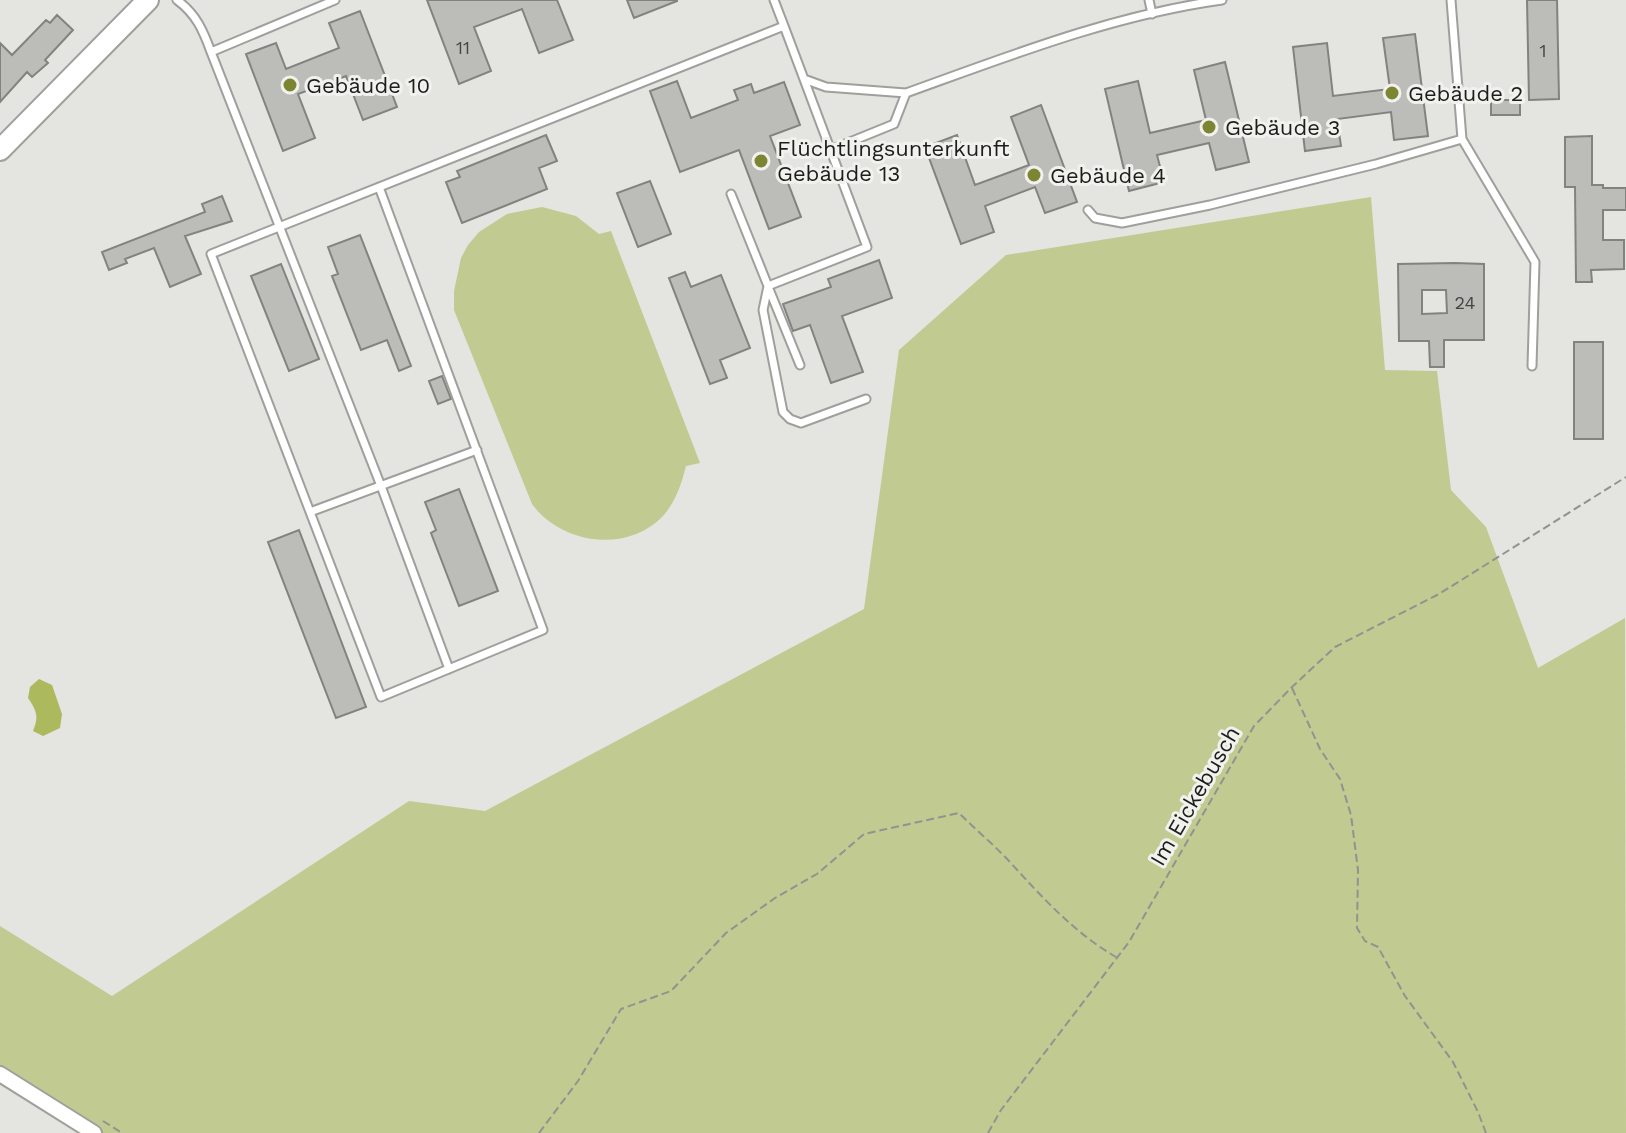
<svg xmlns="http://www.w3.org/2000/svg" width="1626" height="1133" font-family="'Work Sans',sans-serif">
<rect width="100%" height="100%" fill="#e4e4e0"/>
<path fill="#c1ca91" d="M1371 197 1385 370 1437 371 1451 490 1486 527 1538 668 1625 618 1626 1133H96L0 1069V926L112 996 409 801 485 811 864 609 899 350 1006 255Z
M542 207 576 216 599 234 611 231 700 463 686 466C681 485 676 501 663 516 627 554 561 544 532 504L454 310V291L461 258 468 245 479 232 507 214Z"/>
<path fill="#acb95d" d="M39 679 52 685 62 714 60 728 43 736 33 731C39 717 37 711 28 698L30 687Z"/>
<path fill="#bcbdb9" stroke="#82837f" stroke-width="2" fill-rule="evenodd" d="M427 0H557L573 40 539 53 522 9 474 27 491 71 459 84Z
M627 0H677V1L634 18Z
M1527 0H1557L1559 99 1529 100Z
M360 11 397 107 363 120 346 76 298 94 315 138 283 151 246 54 276 43 286 69 339 48 329 23Z
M57 15 73 30 45 60 48 63 32 77 27 72 0 102V43L12 55 46 20 50 23Z
M1415 34 1428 136 1394 140 1391 112 1337 119 1341 146 1305 151 1293 47 1327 43 1333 96 1390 89 1383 38Z
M1225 62 1249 162 1216 170 1209 143 1157 155 1164 182 1129 191 1105 89 1138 81 1150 133 1206 120 1194 70Z
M677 81 691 118 738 100 734 90 751 84 754 93 784 82 800 125 770 136 801 217 769 229 739 150 680 172 650 91Z
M1491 100H1520V115H1491Z
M1041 105 1077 202 1045 213 1035 187 985 206 994 232 961 244 925 147 957 135 975 185 1029 165 1011 117Z
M546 135 557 161 539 168 547 189 462 223 446 182 460 177 457 171Z
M1592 136V185H1603V188H1626V210H1603V240H1624V269L1591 270 1592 282H1576L1575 187H1565V137Z
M650 181 671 234 638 247 617 193Z
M222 196 232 221 185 236 201 274 170 287 154 248 125 259 127 263 109 270 102 252 205 212 202 204Z
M360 235 411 366 399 371 387 340 361 350 332 276 338 274 328 247Z
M879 260 892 298 842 316 863 372 831 383 810 325 793 331 783 304 831 287 828 279Z
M1455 263 1484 264V340H1444V367H1430L1429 341H1399L1398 264ZM1422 290H1446L1447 313 1422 314Z
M281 264 319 359 289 371 251 276Z
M685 272 691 287 721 275 750 348 720 360 727 378 710 384 669 278Z
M1574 342H1603V439H1574Z
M442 376 451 399 438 404 429 381Z
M459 489 498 591 459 606 431 533 436 530 425 502Z
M299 530 366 707 336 718 268 542Z"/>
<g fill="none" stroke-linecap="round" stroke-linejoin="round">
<g stroke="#9f9f9b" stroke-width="11">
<path id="lane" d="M177 0C196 14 203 30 211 52
M335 0 211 52 381 486 449 669
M1149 0 1152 14
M804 79 826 87 906 93
M1462 139 1535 262 1532 366
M830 150 894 124 906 93C1009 56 1113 15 1222 0
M379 187 543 630 381 697 211 254 784 26 774 0
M731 194 768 286 867 247 784 26
M1088 210 1095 218 1122 223 1210 205 1376 164 1462 139 1451 0
M768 286 763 310 783 412 790 419 801 423 866 399
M769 289 800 365
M310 512 477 450"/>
</g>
<g stroke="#9f9f9b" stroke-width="18">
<path id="street" d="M0 1074 94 1133"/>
</g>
<g stroke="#9f9f9b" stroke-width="24">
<path id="secondary" d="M0 150 148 0"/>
</g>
<path stroke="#92928f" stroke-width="2" stroke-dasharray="8 4" stroke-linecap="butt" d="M1292 688 1320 749 1340 779 1351 815 1358 870 1357 928 1365 941 1378 947 1405 996 1453 1062 1478 1112 1486 1133
M103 1121 122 1133
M539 1133 578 1081 621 1009 671 991 726 933 775 898 817 874 864 834 959 813C975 829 993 844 1009 861 1042 897 1073 932 1116 957
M988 1133 1001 1110 1129 942 1254 726 1292 687 1335 647 1439 594 1626 477"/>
<use href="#lane" stroke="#fff" stroke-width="7"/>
<use href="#street" stroke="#fff" stroke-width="14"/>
<use href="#secondary" stroke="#fff" stroke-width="20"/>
</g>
<g fill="#7b8532" stroke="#f1f2ed" stroke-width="3">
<circle cx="290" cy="85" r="8"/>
<circle cx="1392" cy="93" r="8"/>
<circle cx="1209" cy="127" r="8"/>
<circle cx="761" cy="161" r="8"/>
<circle cx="1034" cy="175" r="8"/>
</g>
<g text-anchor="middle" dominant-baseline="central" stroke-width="6" stroke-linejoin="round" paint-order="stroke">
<g font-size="18" fill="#454543">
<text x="463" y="47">11</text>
<text x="1543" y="50">1</text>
<text x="1465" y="302">24</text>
</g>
<g font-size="22" fill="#1d1d1c" stroke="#f1f2ed" text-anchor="start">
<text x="306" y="85">Gebäude 10</text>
<text x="1408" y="93">Gebäude 2</text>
<text x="1225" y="127">Gebäude 3</text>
<text x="777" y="148">Flüchtlingsunterkunft<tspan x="777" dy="25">Gebäude 13</tspan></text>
<text x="1050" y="175">Gebäude 4</text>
</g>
<g font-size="22" fill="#1d1d1c" stroke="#f1f2ed">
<text transform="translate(1195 796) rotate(-60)">Im Eickebusch</text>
</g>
</g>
</svg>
